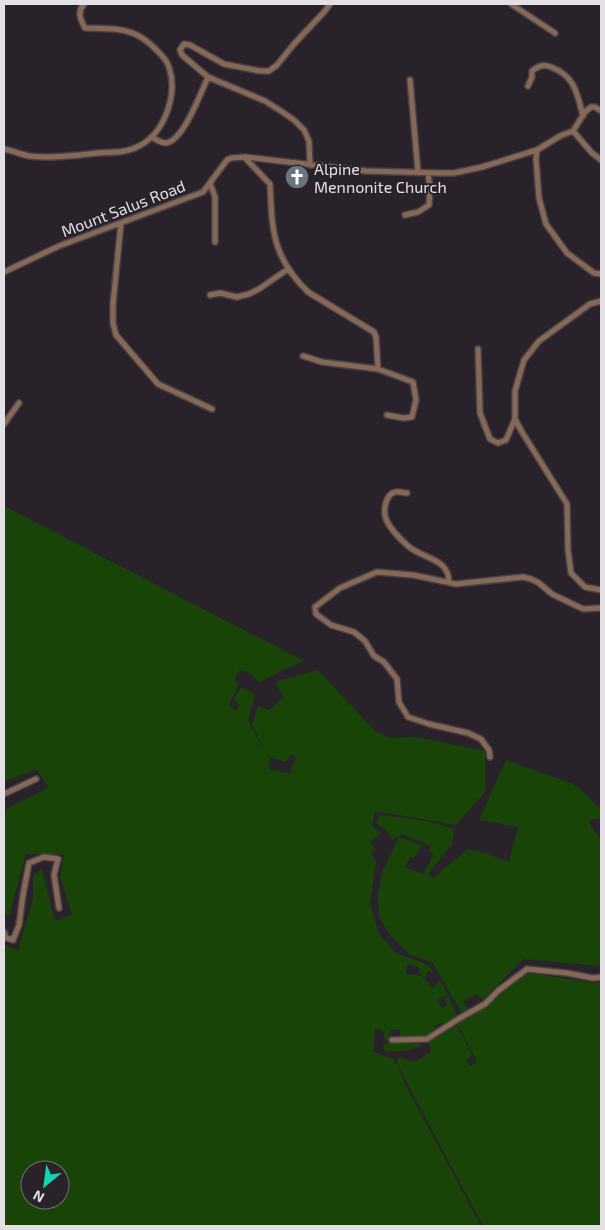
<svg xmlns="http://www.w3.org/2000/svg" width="605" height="1230" font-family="'Exo 2',sans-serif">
<rect width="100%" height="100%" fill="#29222a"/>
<path fill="#184507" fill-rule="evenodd" d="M4 506 304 661 277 673 259 682 250 673 240 670 235 678 238 685 229 705 236 711 239 705 234 699 241 687 255 694 248 721 266 753 252 724 258 706 269 710 284 697 275 682 318 670 375 731 391 738 417 737 485 751V792L456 825 375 811 372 826 381 833 370 842 375 849 371 854 376 861 370 904 379 934 396 953 418 961 430 967 434 973 428 971 425 978 419 972 420 968 409 964 406 966V974L421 975 433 988 440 980 448 995 437 1000 442 1008 447 1005 445 999 448 996 458 1017 445 1026 440 1023 434 1027 436 1032 427 1036 400 1039V1030H390L389 1039 385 1041 383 1030 375 1029 373 1052 394 1059 406 1086 481 1226H4V944L18 951 33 898V876L42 869 55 921 72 915 60 877 64 854H26L9 916 4 913V810L48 788 37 769 5 781 4 778ZM290 755 296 756 290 774 269 769 270 760 269 757 286 762ZM30 1170H60V1200H30Z
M506 760 575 785 601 809V818L588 821 601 841V966L523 959 483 1000 476 994 463 1002 469 1010 462 1013 433 963 409 954 391 936 379 917 378 894 382 872 399 837 422 845 415 857H410L405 868 424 874 433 854 429 851 431 846 402 834 393 840 387 831 377 824 378 815C400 817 435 820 454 830L452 844 428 874 433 878 468 849 488 854 509 862 518 827 479 820Z
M530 973 595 983 601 982V1226H483L397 1064 398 1057 415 1062 431 1052 429 1041 435 1039 457 1025 472 1055 466 1060 471 1066 477 1060 473 1054 458 1024 514 982Z
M420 1041 421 1048 415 1047 412 1050 385 1052 383 1044Z"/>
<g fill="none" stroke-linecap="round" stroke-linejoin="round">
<g stroke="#474048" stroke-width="8">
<path id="minor" d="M511 4 555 33
M410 80 418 172
M528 86 532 77V71C538 66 543 64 551 67 575 76 577 93 583 116
M573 131 592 153 601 160
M151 137C156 139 161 143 166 143 184 140 201 92 208 77
M4 149C12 151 21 154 29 156 52 159 76 155 98 153 111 152 127 153 139 146 165 133 178 94 169 67 166 57 146 39 137 35 121 27 102 29 85 28 80 19 77 12 84 4
M537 150 536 159 539 198 546 224 567 253 594 273 601 274
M245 158 270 184C272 230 272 257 308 292L374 332 376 337 378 369
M310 165 309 141 304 130 294 120 281 111 265 101 208 77 182 55 180 50 184 44 190 45 224 64 260 71H269L277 65 294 44 325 11 330 4
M210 183 215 197V242
M405 215 418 212 429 205 430 189 428 173
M121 223 113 304V323L116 335 158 384 212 409
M4 272 59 246 203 192 227 160 231 158 245 157 366 171 439 173H454L482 167 537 150 560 136 573 131 585 112 591 107H595L601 111
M210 295 220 293 237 297 249 294 259 289 288 269
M601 301 590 304 539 341 524 360 515 391V419L522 432 567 504 568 550 571 573 585 587 601 590
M478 349 480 413 490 439 498 443 506 440 515 419
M303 356 322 362 378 369 413 382 416 400 412 417 403 418 387 415
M4 424 19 403
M407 493C404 493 398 491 395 492 385 495 383 511 386 519 390 529 400 539 408 546 417 554 432 557 442 565 447 570 449 575 449 582
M490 757 489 750 481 739 468 733 429 724 408 717 399 702 397 679 384 662 374 656 365 641 354 632 331 625 316 614 315 607 340 588 377 572 413 575 456 584 523 577 531 579 539 583 552 594 583 609 601 608
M4 794 36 779
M4 932 6 938 13 940 19 925 23 895 29 863 44 857 58 859 54 875 59 908
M392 1040 427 1039 460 1018 485 1004 499 990 527 969 567 973 593 978 601 977"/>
</g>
<use href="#minor" stroke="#866854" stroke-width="5"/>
</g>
<defs>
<g id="church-disc" transform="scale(1.25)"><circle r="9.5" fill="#6b7280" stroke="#29222a"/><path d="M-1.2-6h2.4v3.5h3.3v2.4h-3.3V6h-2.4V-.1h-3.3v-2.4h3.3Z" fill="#fff"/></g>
</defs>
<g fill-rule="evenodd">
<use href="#church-disc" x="297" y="177"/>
</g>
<g text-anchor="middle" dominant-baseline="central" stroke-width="4" stroke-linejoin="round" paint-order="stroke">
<g font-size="16" fill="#e4dfe4" stroke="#29222a" text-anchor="start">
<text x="314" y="168">Alpine<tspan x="314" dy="18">Mennonite Church</tspan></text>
</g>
<g font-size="16" fill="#e4dfe4" stroke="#29222a">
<text transform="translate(123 208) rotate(-21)">Mount Salus Road</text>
</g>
</g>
<rect width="605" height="1230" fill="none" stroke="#e4dfe4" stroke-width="10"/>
<g transform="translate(45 1185) rotate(209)"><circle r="24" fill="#29222a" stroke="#746e74"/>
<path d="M0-4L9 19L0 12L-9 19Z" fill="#14d5b3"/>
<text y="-8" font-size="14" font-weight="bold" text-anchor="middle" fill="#e4dfe4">N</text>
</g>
</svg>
